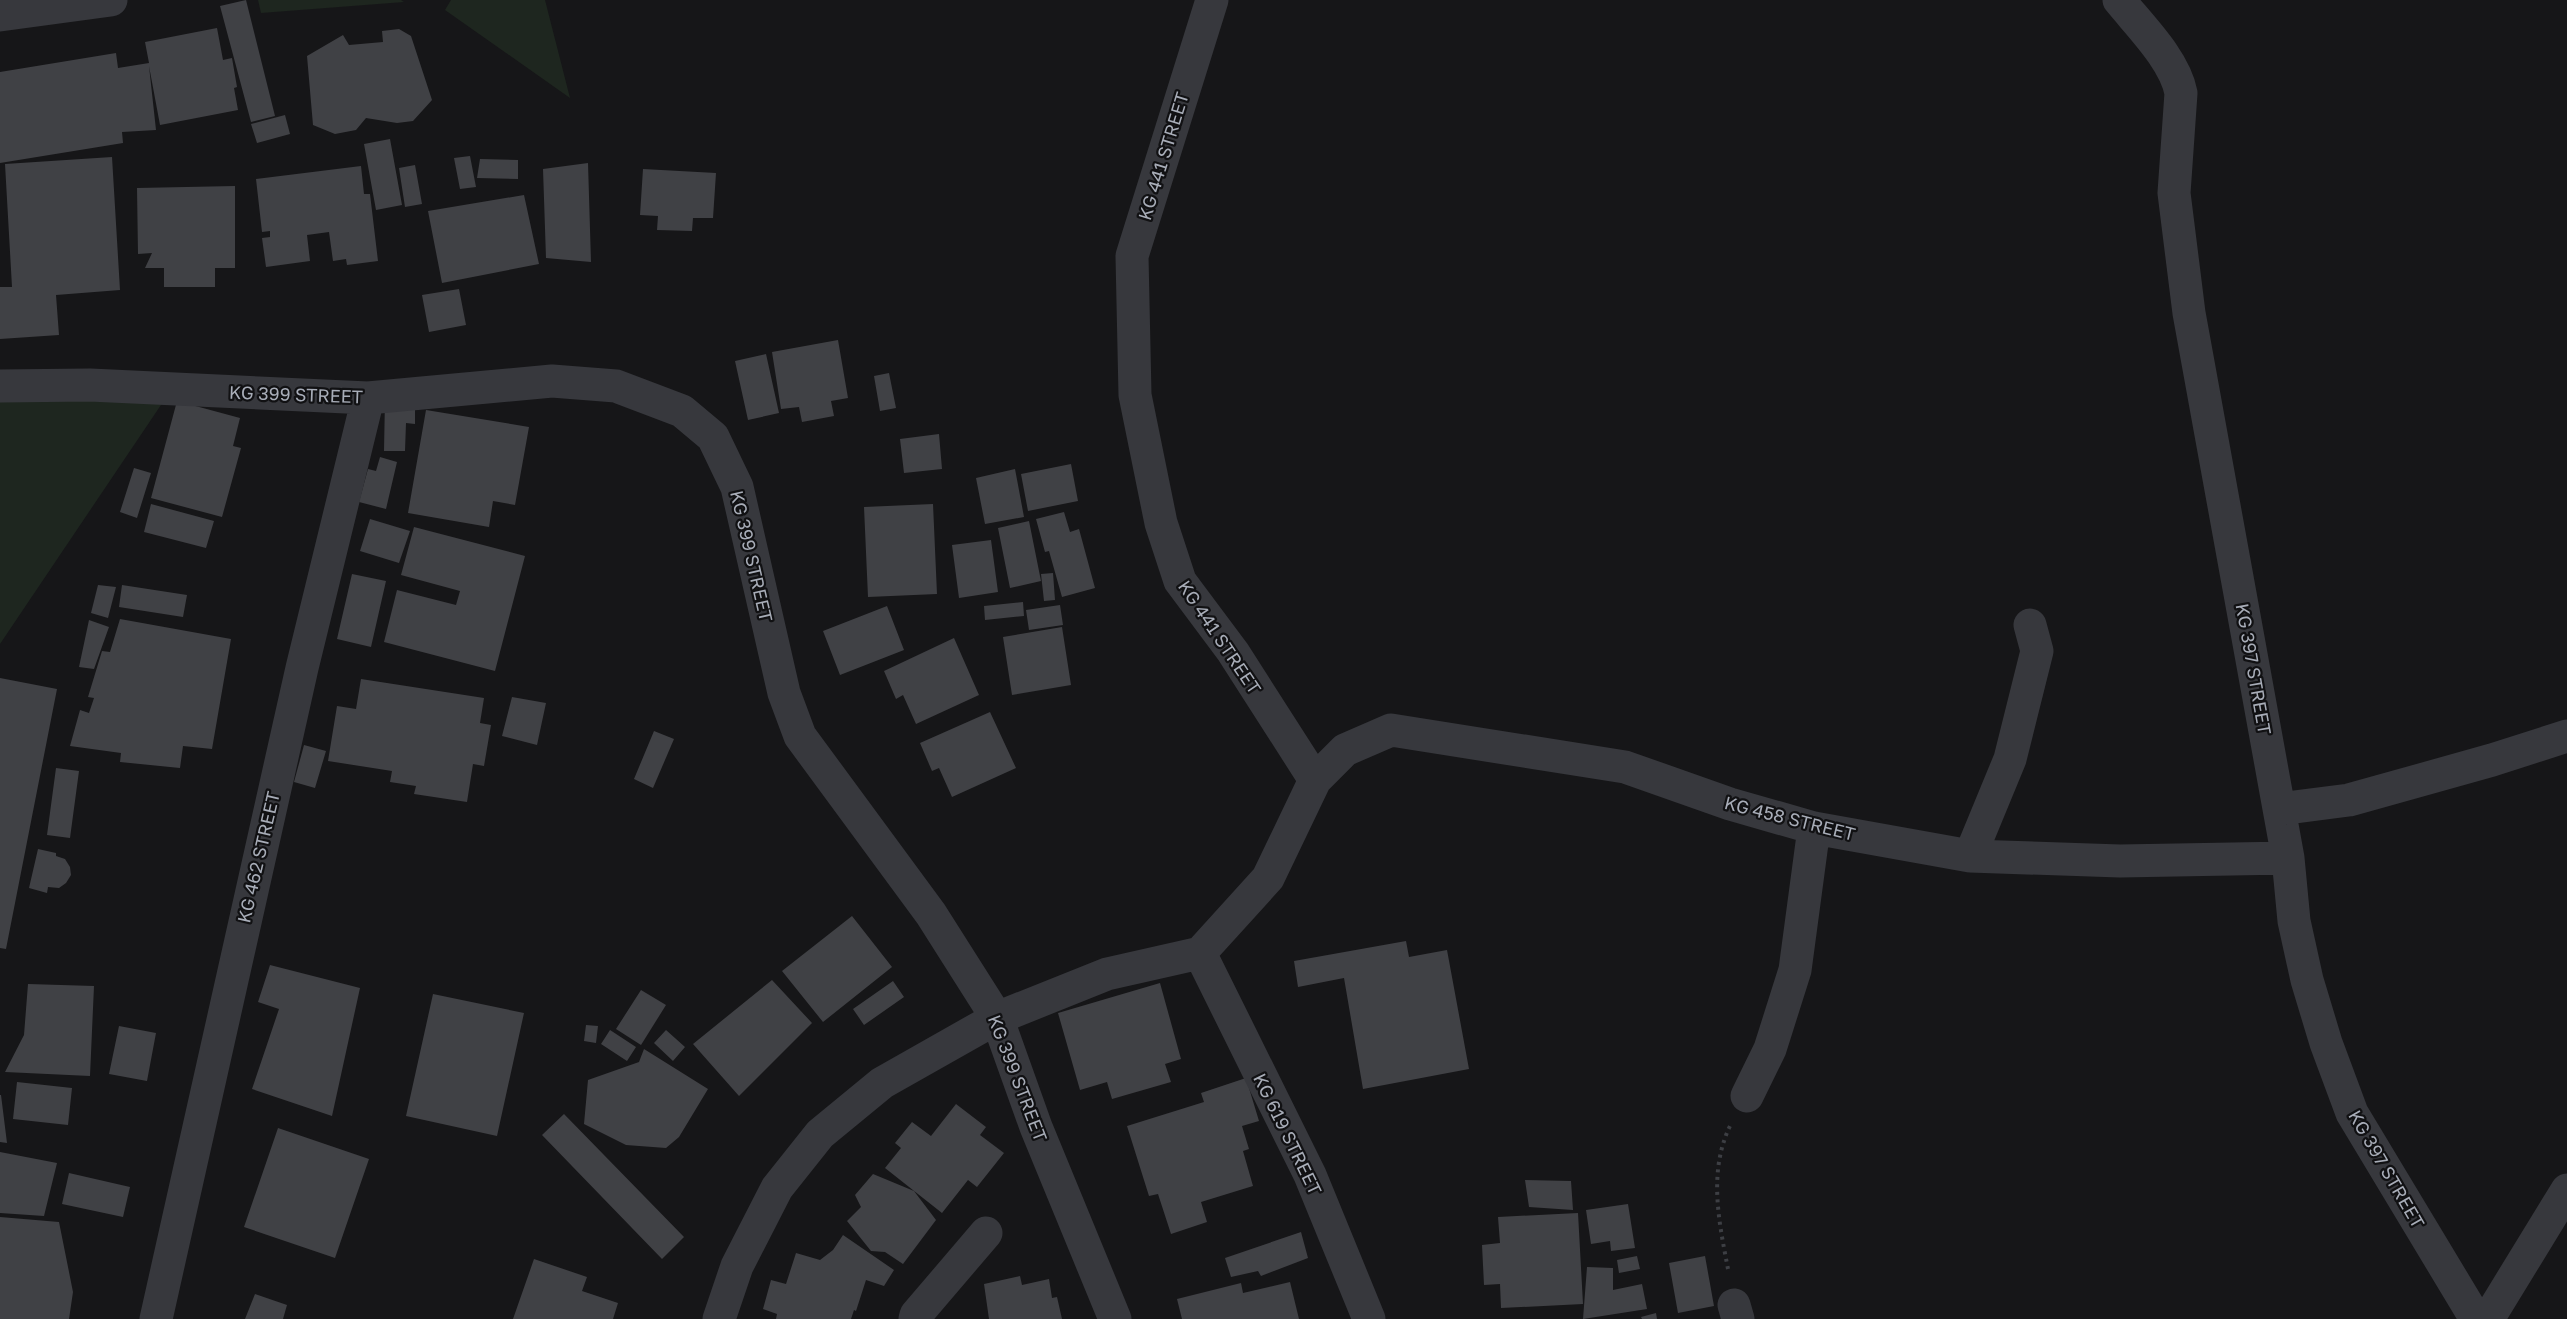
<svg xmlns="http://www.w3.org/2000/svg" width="2567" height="1319" font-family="'Golos Text',sans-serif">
<rect width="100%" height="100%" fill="#161618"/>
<path fill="#1e261f" d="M258 0H401L404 2 261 13Z
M451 0H545L570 98 445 10Z
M165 399 0 644V400Z"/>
<path fill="#404145" d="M246 0 275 116 251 122 220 6Z
M217 28 223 60 232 58 237 87 234 88 238 110 160 125 149 66 156 130 122 132 123 143 0 163V72L116 53 118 68 149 63 145 42Z
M399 29 411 36 432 100 413 121 397 123 366 118 356 130 335 134 313 125 307 56 343 35 349 45 383 42 382 31Z
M285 115 290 134 257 143 251 124Z
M390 139 402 205 376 210 364 144Z
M470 156 476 187 460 189 454 158Z
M112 157 120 290 56 295 59 335 0 339V287H12L5 164Z
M480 159 518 160V179L477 178Z
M588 163 591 262 546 258 543 169Z
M415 165 422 204 405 207 399 168Z
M361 166 364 194H370L378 261 347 265 346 259 333 261 329 232 307 235 310 261 266 267 262 238 270 237V231L262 232 256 179Z
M643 169 716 173 713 218H693L692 231 657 230 658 216 640 215Z
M235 186V268H215V287H164V268H145L152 253 138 254 137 188Z
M524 195 539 264 442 283 428 211Z
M459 289 466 325 429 332 422 295Z
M838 340 848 398 831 401 834 416 802 422 799 407 781 409 772 352Z
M766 354 779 413 748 420 735 361Z
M889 373 896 408 880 411 874 376Z
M385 398H415V424L406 423 405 451H384Z
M177 401 240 418 233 446 241 448 222 517 151 498Z
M426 410 529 427 515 505 493 501 489 527 408 513Z
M939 434 942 469 904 473 900 439Z
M380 457 397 462 386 509 359 502 368 469 376 471Z
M1071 464 1078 501 1028 511 1021 474Z
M134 468 151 473 137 518 120 512Z
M1015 469 1024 517 985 524 976 478Z
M151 504 214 521 206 548 144 532Z
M933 504 937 594 868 597 864 507Z
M1064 512 1070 532 1079 529 1095 588 1062 597 1049 551 1045 552 1036 519Z
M370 519 410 531 399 563 360 551Z
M1029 521 1041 581 1010 588 998 528Z
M414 527 525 556 495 671 384 642 397 590 456 605 460 591 401 575Z
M991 540 998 592 959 598 952 545Z
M1053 573 1055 600 1044 601 1041 574Z
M352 574 386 581 371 647 337 639Z
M98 585 116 587 108 618 91 613Z
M122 585 187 595 183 617 119 607Z
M1023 602 1024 616 985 620 984 606Z
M1060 605 1063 625 1029 630 1026 610Z
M887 606 904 650 840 675 823 631Z
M120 619 231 639 212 749 183 746 180 768 120 762 121 753 70 746 80 710 89 713 94 698 88 697 102 651 110 652Z
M89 620 109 627 94 669 79 667Z
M1062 627 1071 685 1012 695 1003 637Z
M954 638 979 695 916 724 903 695 896 699 884 671Z
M0 678 57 689 6 949 0 948Z
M361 679 484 698 480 723 491 725 484 766 473 764 467 802 414 794 416 786 390 782 392 771 328 761 337 706 356 709Z
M512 697 546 703 537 745 502 736Z
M990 712 1016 768 952 797 939 768 932 771 920 743Z
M654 731 674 739 653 788 634 779Z
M304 745 326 751 315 788 294 782Z
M56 768 79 771 70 838 47 835Z
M38 849 56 853V856L65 859 70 867 71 875 66 883 59 888 48 887 47 893 29 888Z
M852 916 892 967 823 1022 782 971Z
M1406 941 1409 957 1447 950 1469 1069 1363 1089 1344 978 1298 987 1294 961Z
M270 965 360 988 332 1116 252 1089 279 1009 258 1002Z
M772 980 812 1023 739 1096 693 1044Z
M893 981 904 997 864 1025 853 1009Z
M1160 983 1181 1059 1165 1064 1171 1082 1112 1099 1107 1082 1080 1090 1058 1013Z
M28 984 94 986 90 1076 5 1072 24 1035Z
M641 990 666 1005 641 1045 616 1029Z
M433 994 524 1013 497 1136 406 1116Z
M586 1025 598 1026 596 1043 584 1041Z
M119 1026 156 1033 147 1081 109 1074Z
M610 1030 636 1047 627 1061 601 1044Z
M666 1030 685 1047 673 1061 654 1043Z
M644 1049 708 1089 679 1137 666 1148 626 1145 584 1124 588 1080 639 1062Z
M1246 1078 1259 1121 1242 1126 1249 1149 1243 1151 1253 1186 1201 1202 1207 1222 1171 1234 1158 1194 1149 1196 1127 1126 1204 1102 1201 1093Z
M17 1082 72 1088 68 1125 13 1119Z
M0 1095H1L7 1143 0 1142Z
M956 1104 986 1127 980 1135 1004 1153 977 1187 968 1180 942 1213 885 1168 901 1148 895 1143 912 1122 931 1136Z
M564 1114 684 1237 662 1259 542 1135Z
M278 1128 369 1159 335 1258 244 1227Z
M0 1152 57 1163 44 1216 0 1213Z
M69 1173 130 1187 123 1217 62 1204Z
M873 1174 914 1191 936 1220 903 1264 885 1252 871 1251 847 1221 861 1207 855 1195Z
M1525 1180 1571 1181 1573 1210 1529 1207Z
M1628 1204 1635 1248 1611 1251 1610 1241 1591 1244 1586 1210Z
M1578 1213 1583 1304 1501 1308 1500 1284 1484 1285 1482 1245 1500 1243 1498 1217Z
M0 1217 59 1222 73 1292 69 1319H0Z
M1301 1232 1308 1258 1261 1276 1258 1271 1231 1277 1225 1258Z
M843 1235 894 1270 884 1286 866 1280 856 1311 854 1310 851 1319H776L777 1314 763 1309 771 1280 786 1284 796 1253 820 1260 833 1250Z
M1637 1256 1640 1269 1619 1273 1617 1260Z
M1705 1256 1714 1306 1678 1313 1669 1263Z
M534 1259 587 1277 582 1291 618 1303 613 1319H513Z
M1587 1267 1613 1268V1290L1642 1284 1647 1309 1583 1319Z
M1020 1276 1022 1285 1049 1279 1052 1298 1057 1297 1062 1319H989L984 1284Z
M1290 1282 1299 1319H1182L1177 1299 1241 1283 1243 1293Z
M255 1294 287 1305 283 1319H245Z
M1656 1313 1657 1319H1642L1641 1317Z"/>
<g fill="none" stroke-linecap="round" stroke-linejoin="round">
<path stroke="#3d3f44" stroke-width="4" stroke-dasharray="3 4.5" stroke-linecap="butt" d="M1728 1269C1719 1222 1708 1172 1730 1126"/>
<path stroke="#37383d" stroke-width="33" d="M1212 0 1132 256 1135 395 1161 523 1180 581 1233 652 1315 780
M2119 0C2140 26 2175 60 2181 93L2174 193 2189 313 2288 858 2294 921 2307 980 2326 1043 2352 1113 2476 1319
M0 15 111 0
M0 386 90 385 368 398 552 381 616 386 682 411 713 437 737 487 784 693 800 736 931 914 997 1018 1036 1127 1115 1319
M2279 809 2349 800 2492 760 2567 736
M1970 856 2010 759 2037 651 2030 625
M1200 953 1310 1175 1369 1319
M1747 1096 1770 1049 1795 970 1814 828
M1734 1305 1738 1319
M156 1319 302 668 368 398
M719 1319 737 1266 777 1188 820 1134 882 1083 997 1018 1107 974 1200 953 1268 878 1315 780 1345 750 1391 730 1625 767 1730 804 1814 828 1970 856 2120 861 2288 858
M915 1319 916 1315 986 1233
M2488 1319 2567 1190"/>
</g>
<g text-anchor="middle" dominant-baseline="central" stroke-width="4.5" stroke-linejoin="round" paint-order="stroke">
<g font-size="18" fill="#a8adb8" stroke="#111113">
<text transform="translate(1163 156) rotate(-73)">KG 441 STREET</text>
<text transform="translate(296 394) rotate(2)">KG 399 STREET</text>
<text transform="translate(752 556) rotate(77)">KG 399 STREET</text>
<text transform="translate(1220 637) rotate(56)">KG 441 STREET</text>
<text transform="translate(2254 669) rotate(80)">KG 397 STREET</text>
<text transform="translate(1790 818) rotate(14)">KG 458 STREET</text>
<text transform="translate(258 857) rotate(-77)">KG 462 STREET</text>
<text transform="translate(1018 1078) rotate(69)">KG 399 STREET</text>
<text transform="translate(1288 1134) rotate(64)">KG 619 STREET</text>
<text transform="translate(2387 1169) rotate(60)">KG 397 STREET</text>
</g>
</g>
</svg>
